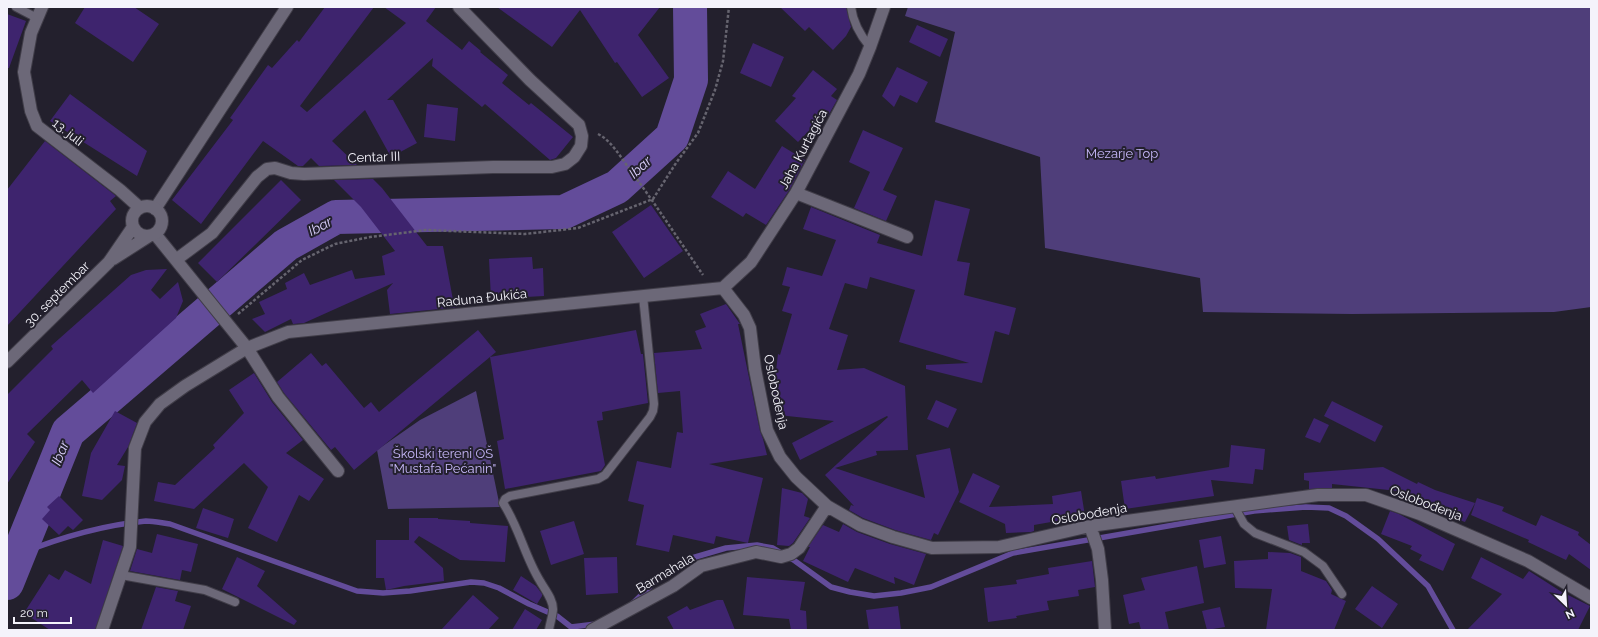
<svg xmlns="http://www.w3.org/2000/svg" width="1598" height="637" font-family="Raleway,sans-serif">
<rect width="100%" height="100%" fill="#23202d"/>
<path fill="#4f3e7a" d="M908 7H1591V307L1554 312 1352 314 1203 312 1200 278 1045 248 1040 157 935 122 955 32 905 16Z
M476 391 500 507 388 509 377 450 420 420Z"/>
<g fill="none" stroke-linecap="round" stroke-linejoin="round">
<path stroke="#634c9a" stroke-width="5.5" d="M19 554C59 538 103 525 146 521 154 521 162 523 170 524L357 591 383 593 410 591 471 582 484 583 499 588 529 604 557 616 571 627 596 624
M633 603 660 577 685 560 726 548 757 545 773 548 795 561 831 587 850 592 874 596 901 593 931 587 1013 553 1254 511 1306 507 1329 508 1346 516 1378 539 1428 586 1453 630"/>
<path stroke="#634c9a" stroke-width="34" d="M7 583 68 432 286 245 336 217 564 212 617 187 672 137 691 80 690 7"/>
</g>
<path fill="#3e246e" d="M85 7H134L159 24 133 62 75 23Z
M325 7H374L300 106 307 112 406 23 384 7H436L426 21 462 50 469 41 481 51 480 52 508 75 502 83 529 105 531 103 573 137 556 158 550 160 485 104 482 107 432 66 433 58 387 100H393L417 143 391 157 365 110 332 141 357 165 319 166 311 158 303 166H298L263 141 201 224 172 200 233 120 230 118 268 65 272 68 297 40 299 42Z
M497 7H660L638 35 669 78 642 97 617 62 615 63 580 10 552 47Z
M780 7H846L851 27 846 36 833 50 809 27 805 31Z
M7 14 26 21 9 68H7Z
M917 25 948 39 940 57 909 42Z
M753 43 784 57 771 87 740 73Z
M897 67 928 82 917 103 900 95 894 107 882 96Z
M813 70 837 89 831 96 837 100 828 116 825 114 798 142 775 121 796 98 792 96Z
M70 94 147 151 137 176 50 121Z
M427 104 458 108 455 141 424 137Z
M863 130 903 148 883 190 897 196 886 221 854 208 870 172 849 162Z
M45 141 116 196 110 201 116 209 7 326V190Z
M782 146 805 160 790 189 766 225 746 213 743 217 711 197 728 171 755 189Z
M373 179 382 188 427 246H443L453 300 459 307 390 314 387 290 393 283 304 323 293 324 291 319 265 332 252 319 265 314 259 302 287 289 285 283 304 273 310 285 352 270 355 279 385 275 382 256 395 251 361 207 334 180Z
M281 180 301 200 217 282 198 263Z
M935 200 970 209 957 261 970 263 964 295 1016 308 1009 335 995 331 982 383 926 369V365L969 363 899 342 915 290 870 277 867 289 845 283 829 329 848 335 837 370 864 368 905 386 908 450 876 451 877 455 835 468 925 498 916 455 950 448 959 492 938 535 934 533 931 540 895 530 863 518 849 510 851 505 854 506 825 475 888 417 887 416 800 460 792 443 834 421 778 415 772 404 778 354 780 355 792 314 782 311 790 287 782 285 787 267 822 276 836 240 803 229 811 207 880 235 877 243 922 256Z
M651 205 683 251 644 278 612 232Z
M532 257 533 269 543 268 544 296 491 299 489 259Z
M167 269 151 290 160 299 178 282 183 301 176 318 93 393 82 380 27 434 35 442 7 484V395L53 349 51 346 131 275 146 270Z
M726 304 740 324H738L760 431 763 439 767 455 709 464 763 478 748 543 716 536 714 544 673 535 669 552 636 545 644 505 628 501 637 461 671 468 677 432 683 433 680 391 658 393 654 353 702 349 695 331 706 327 700 314Z
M478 330 496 352 354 470 335 447 331 450 284 393 277 382 311 353 322 366 326 363 364 408 371 402 379 412Z
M636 330 641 354H643L648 403 602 412 603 420 597 421 605 465 601 471 505 489 497 441 504 439 490 357Z
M254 373 272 402 303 440 286 453 324 479 309 501 299 495 277 542 248 528 268 487 244 463 194 509 154 501 158 482 175 485 215 448 213 445 244 413 229 390Z
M936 400 957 409 948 428 927 419Z
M1332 401 1383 426 1375 442 1324 416Z
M115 411 137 423 128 447 117 465 125 466 122 480 102 500 82 496 91 453Z
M1314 418 1329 425 1320 443 1305 437Z
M1231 445 1265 449 1263 470 1255 469 1253 484 1211 480 1214 496 1125 509 1121 481 1155 476 1156 479 1229 467Z
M1383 467 1417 484 1418 482 1435 490 1475 503 1465 522 1396 497 1398 491 1332 484V488L1309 489V481L1304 480V473Z
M973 473 1000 486 989 507 1053 504 1052 496 1081 491 1085 516 1034 525V531L1031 532 1006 533 1005 524 959 502Z
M782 488 802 493 808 499 804 516 810 518 793 543 789 546 777 545Z
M59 496 83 520 73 530 68 526 59 535 42 519 50 510 47 507Z
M1477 498 1504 507 1502 511 1536 526 1541 515 1579 532 1578 535 1591 545V570L1569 554 1566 560 1528 542 1529 540 1471 515Z
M203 508 234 519 228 538 196 528Z
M1390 511 1399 514 1455 544 1443 571 1419 560 1422 555 1410 549 1412 546 1381 534Z
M409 518H438V519L470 521V523L508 526 505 562 460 560 419 536 414 542 443 568 444 581 404 586 386 590 384 578H376V540H409Z
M574 521 584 554 551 565 540 531Z
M843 524 857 532 890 544 926 554 914 585 894 577 895 584 855 568 848 582 803 561 810 547H808L823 525 839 532Z
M1308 524 1310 543H1302V545L1289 540 1287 526Z
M157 534 198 544 191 572 182 570 180 580 130 571 137 549 152 553Z
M1221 536 1226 564 1204 568 1199 540Z
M103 540 123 546 95 630H50L24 613 49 574 59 580 65 570 91 584Z
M1268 552 1290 553 1301 557V571L1326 581 1332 590 1331 594 1346 601 1334 630H1266L1272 589 1235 588 1234 561 1268 559Z
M237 557 265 571 257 586 297 621 294 625 222 589Z
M617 557 618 593 586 595 584 558Z
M1481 557 1523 579 1529 571 1568 596V595L1590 606 1578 630H1467L1502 594 1471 578Z
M1092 561 1095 587 1078 590 1079 596 1047 601 1049 610 1016 616 1017 618 988 622 984 588 1017 584 1016 580 1049 574 1048 568Z
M1197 566 1204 603 1165 612 1169 630H1141L1139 622 1129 624 1123 595 1145 590 1141 578Z
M521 576 536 586 542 594V596L537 604 513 590Z
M747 577 805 582 800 610 806 611 807 630H791L789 619 743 615Z
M1372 586 1398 604 1382 628 1355 609Z
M156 587 178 591 175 601 191 606 183 630H141Z
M473 595 499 618 488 630H441Z
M717 600H723L735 630H674L667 617 687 606 690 610Z
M898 606 901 630H869L866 610Z
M1220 607 1225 627 1207 630 1202 611Z
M525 609 542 620 536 630H512Z"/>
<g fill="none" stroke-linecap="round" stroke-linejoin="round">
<g stroke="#403d48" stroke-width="10">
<path id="service" d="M16 7 37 18
M851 7C853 23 860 35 870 47
M1234 506 1244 524 1255 533 1304 552 1323 566 1342 594
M121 575 205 590 235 602
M549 630C550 623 553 615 553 609 553 599 545 590 540 581 525 557 519 527 503 503L505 499 510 496 598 479 605 475 650 417 653 411 654 404 643 296"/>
</g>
<g stroke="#403d48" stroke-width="14">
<path id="pedestrian" d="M155 209 287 7"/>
</g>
<g stroke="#403d48" stroke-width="14">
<path id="minor" d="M796 193 907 237
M155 234 247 348 278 397 338 471
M177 259 212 233 257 177 267 169 275 168 291 173 304 174 493 167H552L565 164 574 157 581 146 582 136 579 125 530 80 459 7
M723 288 744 315 750 328 755 369 767 430 780 457 796 477 827 506 860 525 893 537 932 548 999 547 1090 526 1318 495H1366L1420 514 1528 561 1591 598
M723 288 751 262 796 193 859 74 870 47 884 7
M1090 526 1098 549 1102 580 1105 630
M102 630 130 547 135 448 145 422 160 404 185 386 247 348 288 332 723 288
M592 630 673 586 701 566 756 552 781 557 791 554 799 548 827 506"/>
</g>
<g stroke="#403d48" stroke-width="14">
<path id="tertiary" d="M42 7 31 33 24 72 31 111 37 126 120 190 140 208
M132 221a15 15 0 1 1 30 0a15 15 0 1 1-30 0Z
M113 259 149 236
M7 362 109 262 133 227"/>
</g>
<path stroke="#66646f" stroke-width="2.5" stroke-dasharray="3 2" stroke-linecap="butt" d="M598 134C612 141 621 158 631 171 656 205 679 240 703 275
M238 314 302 260 335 244 370 237 426 230 525 234 578 228 653 199 676 163 698 133 715 90 723 61 729 7"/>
<use href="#service" stroke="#6c6878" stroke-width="8"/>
<use href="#pedestrian" stroke="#6c6878" stroke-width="12"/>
<use href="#minor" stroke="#6c6878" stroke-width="12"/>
<use href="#tertiary" stroke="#6c6878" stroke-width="12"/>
</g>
<g text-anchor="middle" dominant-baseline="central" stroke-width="4" stroke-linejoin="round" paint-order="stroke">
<g font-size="13" fill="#f4f3fb" stroke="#23202d">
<text transform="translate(68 132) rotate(38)">13. juli</text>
<text transform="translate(803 149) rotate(-62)">Jaha Kurtagića</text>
<text transform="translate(374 157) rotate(-2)">Centar III</text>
<text transform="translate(57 294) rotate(-45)">30. septembar</text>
<text transform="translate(482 298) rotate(-6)">Raduna Ðukića</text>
<text transform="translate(776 392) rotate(78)">Oslobođenja</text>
<text transform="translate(1426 503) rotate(21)">Oslobođenja</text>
<text transform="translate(1089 514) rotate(-10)">Oslobođenja</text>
<text transform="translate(665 573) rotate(-31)">Barmahala</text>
</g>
<g font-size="13" fill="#c6b7f8" stroke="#23202d">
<text x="1122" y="153">Mezarje Top</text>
<text x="443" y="453">Školski tereni OŠ<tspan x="443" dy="15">"Mustafa Pećanin"</tspan></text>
</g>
<g font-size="14" font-style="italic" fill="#dad0fc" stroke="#23202d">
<text transform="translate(640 167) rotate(-43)">Ibar</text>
<text transform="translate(320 226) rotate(-28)">Ibar</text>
<text transform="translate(60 453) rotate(-68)">Ibar</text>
</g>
</g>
<rect width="1598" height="637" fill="none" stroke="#f4f3fb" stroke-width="16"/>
<g transform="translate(1566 605) rotate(155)" stroke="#23202d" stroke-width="3" paint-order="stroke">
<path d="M0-3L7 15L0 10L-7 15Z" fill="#f4f3fb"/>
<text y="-6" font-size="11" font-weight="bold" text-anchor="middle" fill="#f4f3fb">N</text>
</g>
<path d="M14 617v6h57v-6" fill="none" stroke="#f4f3fb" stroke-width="2"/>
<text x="20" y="617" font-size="12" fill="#f4f3fb" stroke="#23202d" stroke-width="3" paint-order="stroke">20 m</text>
</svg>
